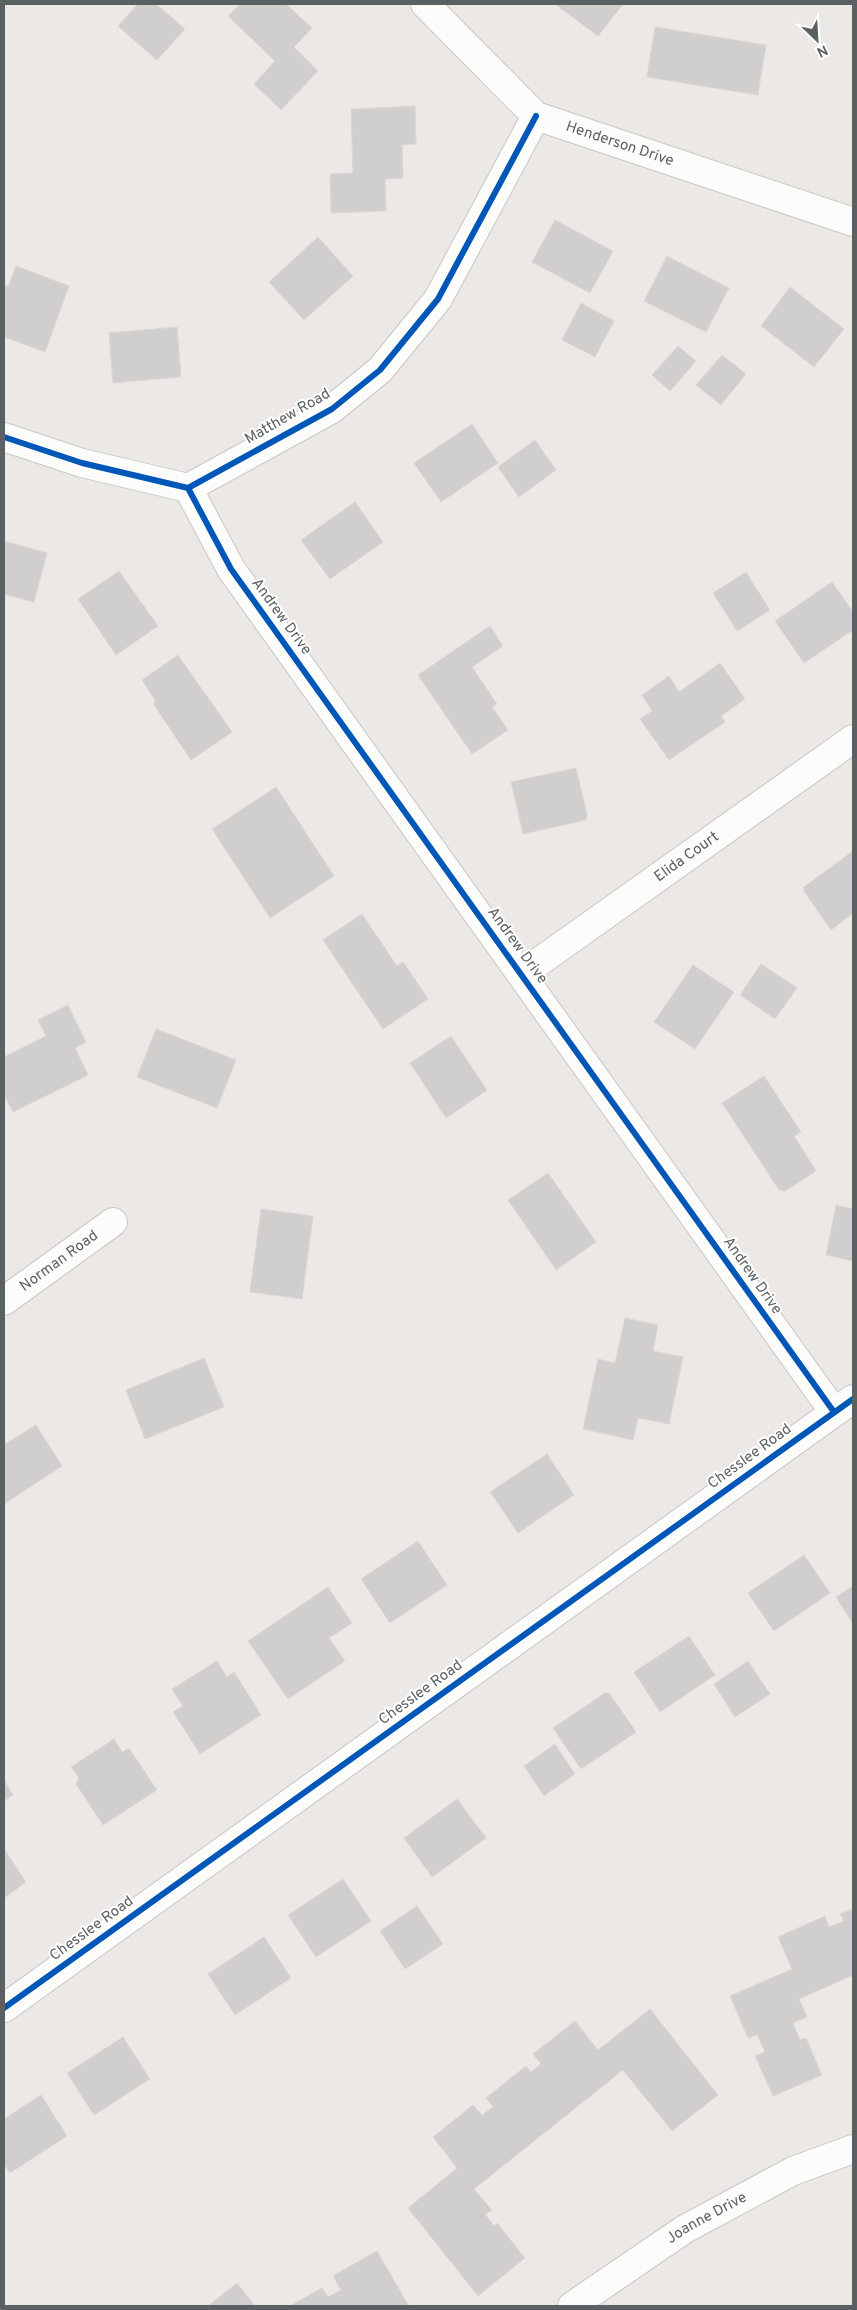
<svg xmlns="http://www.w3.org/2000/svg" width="857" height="2310" font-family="Overpass,sans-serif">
<rect width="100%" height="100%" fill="#ebe8e5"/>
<path fill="#d1cfce" stroke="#dad8d4" d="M138 4H156L185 29 157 60 118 26Z
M240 4H286L312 28 294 47 318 71 281 110 254 84 275 61 228 16Z
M555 4H623L598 36Z
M655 27 766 45 758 95 647 77Z
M415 106 416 144 402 145 403 178 385 179 386 211 331 213 330 174 353 173 351 109Z
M555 220 613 251 590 293 532 262Z
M318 237 353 276 304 320 269 282Z
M667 256 729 288 706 332 644 301Z
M16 266 69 286 45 352 4 337V285L8 287Z
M790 287 844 329 814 367 761 326Z
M581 303 614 321 595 357 562 340Z
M177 327 181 377 113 383 109 333Z
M678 346 696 361 670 391 652 375Z
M722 355 746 374 721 405 696 385Z
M472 424 498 463 441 502 414 463Z
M535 440 556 470 519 497 498 467Z
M355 502 383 542 330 579 301 540Z
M4 541 47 553 34 602 4 594Z
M119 571 158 626 116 655 78 599Z
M746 572 770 610 737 631 713 593Z
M832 582 853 612V630L804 663 775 621Z
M490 626 503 646 472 667 497 704 492 707 508 730 472 754 418 675Z
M178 655 232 732 191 760 154 705 155 700 142 680Z
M720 663 745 699 721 716 725 722 669 760 640 719 652 711 642 695 669 676 679 692Z
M576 768 587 815 586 820 523 834 511 782Z
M276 787 334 876 270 918 212 829Z
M853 851V913L831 930 803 890 804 887Z
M362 914 397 966 403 962 428 999 383 1029 323 940Z
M761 964 797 988 775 1019 740 995Z
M693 965 734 992 695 1049 654 1022Z
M68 1005 86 1042 75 1048 88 1075 13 1112 6 1098 4 1099V1057L46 1036 38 1020Z
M156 1029 236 1060 217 1108 137 1077Z
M451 1036 487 1090 446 1118 410 1063Z
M764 1076 801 1132 794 1136 816 1171 785 1191 779 1190 722 1103Z
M548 1173 596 1242 556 1270 508 1200Z
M836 1205 853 1209V1261L826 1255Z
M261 1209 313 1216 302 1299 250 1292Z
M625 1318 658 1325 653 1351 683 1357 669 1424 638 1418 633 1440 583 1429 598 1359 615 1363Z
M204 1358 224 1407 145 1439 126 1390Z
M36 1425 62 1466 4 1504V1445Z
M547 1454 574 1495 518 1533 490 1492Z
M418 1541 447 1585 390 1623 361 1579Z
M804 1555 830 1593 774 1631 748 1593Z
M853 1586V1624L836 1597Z
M328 1587 352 1623 329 1638 345 1661 288 1699 248 1641Z
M689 1636 715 1675 660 1712 634 1672Z
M217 1661 227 1677 234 1672 261 1715 200 1754 173 1712 183 1706 172 1689Z
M748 1661 770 1694 735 1717 714 1684Z
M605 1693H609L636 1732 581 1769 553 1728Z
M114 1739 122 1752 129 1748 157 1790 103 1825 76 1784 79 1778 71 1767Z
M555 1744 575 1774 544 1796 524 1766Z
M4 1780 13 1795 4 1801Z
M457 1799 486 1838 432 1877 404 1838Z
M4 1849 26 1882 4 1898Z
M343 1879 371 1921 316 1957 288 1915Z
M417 1906 443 1944 405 1969 380 1931Z
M853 1909V1975L799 1999 807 2017 793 2023 800 2040 806 2038 822 2075 773 2096 755 2056 765 2052 757 2035 748 2038 730 1996 792 1969 778 1937 825 1916 829 1927 844 1921 840 1914Z
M264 1937 291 1978 235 2015 208 1974Z
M650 2009 718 2095 672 2131 623 2070 474 2189 492 2210 485 2214 494 2226 497 2223 525 2258 478 2296 408 2208 457 2168 433 2137 473 2105 482 2115 493 2107 486 2098 526 2066 531 2072 541 2064 533 2054 575 2021 598 2050Z
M123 2037 150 2079 94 2115 67 2073Z
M41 2095 67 2136 10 2173 4 2164V2119Z
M377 2251 409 2306H290L322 2288 328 2297 341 2290 333 2276Z
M237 2283 255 2306H208Z"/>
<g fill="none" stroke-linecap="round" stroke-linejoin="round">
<g stroke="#c7c7c7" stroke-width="30">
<g id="minor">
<path id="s1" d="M425 4 536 116 853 222"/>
<path d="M4 437 82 463 188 488 332 409 380 370 438 299 536 116"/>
<path d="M188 488 231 569 834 1412"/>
<path id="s2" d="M522 974 853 739"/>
<path id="s3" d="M4 1301 113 1222"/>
<path d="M4 2008 853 1399"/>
<path id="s4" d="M572 2306 685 2229 793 2171 853 2149"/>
</g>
</g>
<use href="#minor" stroke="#fcfcfb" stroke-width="28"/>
<g stroke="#fff" stroke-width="9">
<path id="cycleway" d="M4 437 82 463 188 488 332 409 380 370 438 299 536 116
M188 488 231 569 834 1412
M4 2008 853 1399"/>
</g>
<use href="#cycleway" stroke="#0057b8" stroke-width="6"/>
</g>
<g text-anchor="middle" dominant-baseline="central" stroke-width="4" stroke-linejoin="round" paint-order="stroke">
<g font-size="15" fill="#5b6063" stroke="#fff">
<text stroke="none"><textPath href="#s1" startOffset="246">Henderson Drive</textPath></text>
<text transform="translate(288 417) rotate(-30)">Matthew Road</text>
<text transform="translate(281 617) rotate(54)">Andrew Drive</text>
<text stroke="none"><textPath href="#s2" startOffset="202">Elida Court</textPath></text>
<text transform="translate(517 946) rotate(54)">Andrew Drive</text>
<text stroke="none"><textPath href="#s3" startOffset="68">Norman Road</textPath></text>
<text transform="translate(752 1276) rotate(55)">Andrew Drive</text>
<text transform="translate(750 1457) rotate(-36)">Chesslee Road</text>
<text transform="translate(421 1693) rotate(-36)">Chesslee Road</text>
<text transform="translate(92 1929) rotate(-36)">Chesslee Road</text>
<text stroke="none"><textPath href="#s4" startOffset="161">Joanne Drive</textPath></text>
</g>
</g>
<rect width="857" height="2310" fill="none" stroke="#5b6063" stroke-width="10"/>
<g transform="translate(817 40) rotate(155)" stroke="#ffffff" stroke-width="4" paint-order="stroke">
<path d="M0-4L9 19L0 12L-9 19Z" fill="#5b6063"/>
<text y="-8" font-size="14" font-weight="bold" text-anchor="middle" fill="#5b6063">N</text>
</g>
</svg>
